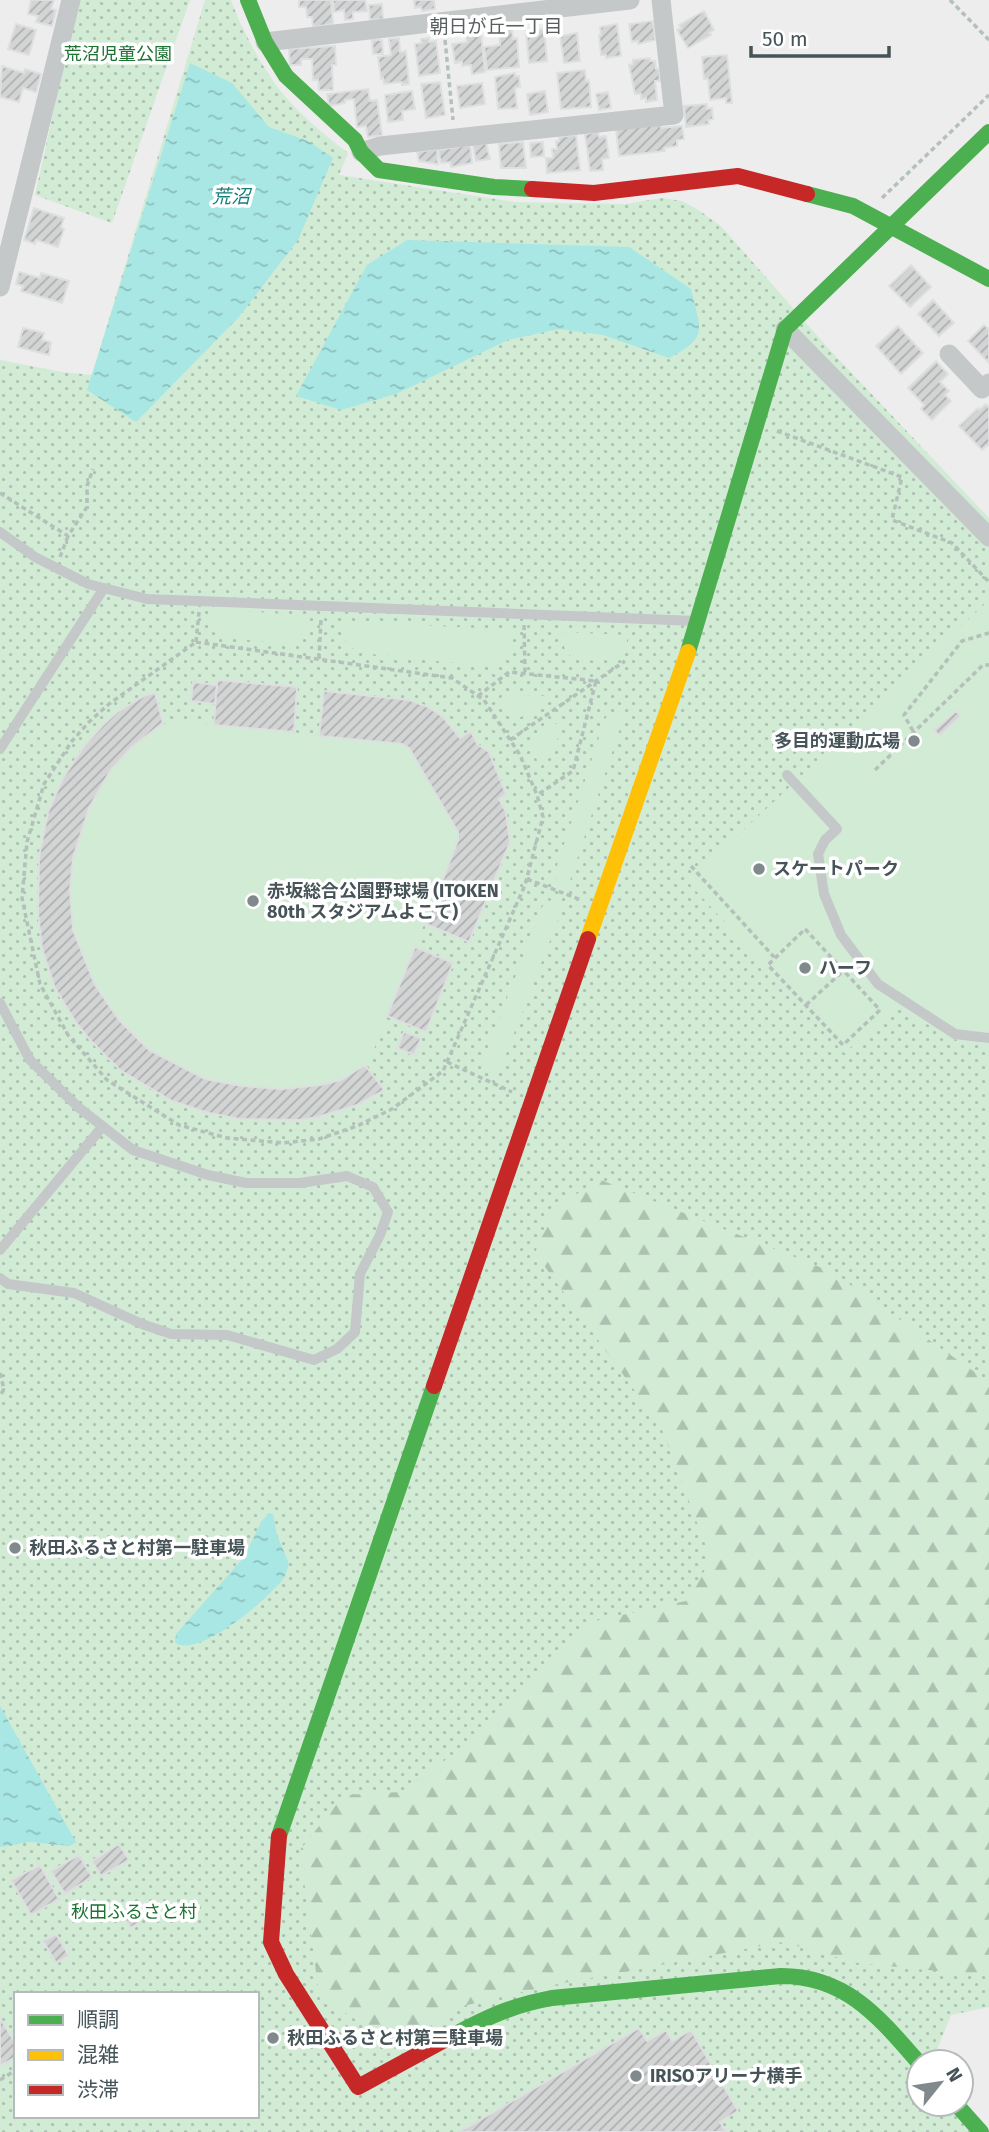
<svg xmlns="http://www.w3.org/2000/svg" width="989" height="2132" font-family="'Fira Sans','Noto Sans JP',sans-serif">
<defs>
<pattern id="grass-dots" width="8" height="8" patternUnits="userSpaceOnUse" patternTransform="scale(1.75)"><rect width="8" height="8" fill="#d2ebd5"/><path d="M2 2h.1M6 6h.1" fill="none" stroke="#acc1b0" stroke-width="1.8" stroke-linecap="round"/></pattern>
<pattern id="forest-firs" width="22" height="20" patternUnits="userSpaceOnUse" patternTransform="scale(1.75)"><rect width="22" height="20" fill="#d2ebd5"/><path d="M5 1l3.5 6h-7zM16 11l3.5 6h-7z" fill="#acc1b0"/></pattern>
<pattern id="water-ripples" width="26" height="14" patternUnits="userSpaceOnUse" patternTransform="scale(1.75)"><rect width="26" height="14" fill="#a9e7e4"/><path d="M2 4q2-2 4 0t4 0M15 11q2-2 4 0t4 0" fill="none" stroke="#8bbebc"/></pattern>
<pattern id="building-hatch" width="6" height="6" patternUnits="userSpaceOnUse" patternTransform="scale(1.75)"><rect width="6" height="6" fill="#d3d5d5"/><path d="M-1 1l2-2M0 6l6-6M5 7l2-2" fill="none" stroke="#adafb0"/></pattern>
</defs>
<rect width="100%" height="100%" fill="#ededed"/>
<path fill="url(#grass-dots)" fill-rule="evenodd" d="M78 0H190L112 223 35 195Z
M205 0H231C241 28 264 72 284 95 302 117 325 135 348 153L339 175 515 202 626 204 662 198 682 201 697 209 721 226 828 348 989 518V2007L951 2015 932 2062H919V2104H961L989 2132H0V360L62 372 92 375ZM16 1994H257V2116H16Z"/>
<path fill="url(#forest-firs)" d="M601 1180 832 1272 989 1382V1976L857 1963 783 1942 548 1986 463 2006 396 2047 319 1995 300 1850 344 1795 401 1792 481 1734 595 1621 686 1601 711 1560 661 1427 535 1253 552 1208Z"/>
<path fill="#d2ebd5" d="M989 600V1044L952 1039 898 1007 844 1053 688 882Z
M208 608 309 616C308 623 309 631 304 637 292 649 239 638 222 637 209 631 208 622 208 608Z
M342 621 513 630V646L508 654 498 662 483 666 362 653C346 647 341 638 342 621Z
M562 632 627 635C627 643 627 651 621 656 615 662 579 662 572 657 563 651 563 642 562 632Z
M508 694 544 696 547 701 521 717H512L501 697Z
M618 711 625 713 567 890 557 884 554 875 605 719 608 715Z
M176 720 402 744 409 748 458 832V840C437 895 414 948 392 1003 386 1017 374 1055 365 1065 347 1086 315 1085 290 1088 246 1093 186 1077 150 1051 114 1025 84 973 73 932 65 896 72 856 84 823 92 801 102 780 117 763 134 744 151 726 176 720Z
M559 722 563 728 545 763 540 766 530 746 533 738Z
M553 899 565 902 496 1080 487 1072 483 1061 542 907 545 903Z"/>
<path fill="url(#water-ripples)" d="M190 63 232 83 269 127 308 141 333 158 298 240 238 318 136 422 87 390Z
M407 240 629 247 691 289C700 329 710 337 669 358L603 335 559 329 508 340 396 394 341 410 296 396 367 265Z
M269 1513 273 1514 277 1535 289 1564C287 1569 286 1575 283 1579 268 1599 200 1658 175 1643L176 1634 245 1556 261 1522Z
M0 1706 76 1842 70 1846 30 1842 0 1847Z"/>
<path fill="url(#building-hatch)" stroke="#dedfe0" stroke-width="2" d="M31 0H54L51 9 56 10 52 26 36 22 38 16 28 14Z
M299 0H331L333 24 313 27 312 17H307L306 7H299Z
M333 0H365L367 11 353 12V19L345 20 344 10 334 12Z
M414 0H434L435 9 422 11 421 7 415 8Z
M382 4 383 19 370 20 369 5Z
M704 11 714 30 709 33 711 35 688 48 677 30 681 28 679 25Z
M653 21 655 40 638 44V41L632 42 629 24Z
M16 24 36 30 29 55 8 49Z
M617 24 621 56 606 58V55H601L599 35H601L600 27Z
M512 28 513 39 517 38 519 67 487 70 484 47 500 45 499 29Z
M544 29 547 61 529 63 526 31Z
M481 33 485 72 472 74 471 65 462 66V62L455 63 452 44 467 42 466 35Z
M577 33 580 61 564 63 560 36Z
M399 38 400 52 406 51 409 84 402 85V82L384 84 383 78 381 79 378 57 391 55 389 39Z
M429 38V42L436 41 440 73 419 76 415 44 422 43 421 39Z
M372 40H382L383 54H373Z
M335 46 336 65H332L333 90H319L318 80H313L312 59H301V65H290L289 49Z
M727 55 732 103H726V98L710 100 708 79H704L702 57Z
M650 58V61H655L656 69H659L660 81H655L657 100 646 102V98L641 99V94H635L629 65 633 64V60Z
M2 66 24 73 25 69 41 74 36 92 23 88 19 102 0 97Z
M585 70 586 81 589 80 591 107 561 109 557 73Z
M515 73V76H519L520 87 515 88 517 108 498 109 495 77Z
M440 82 445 115 426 118 421 84Z
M482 83 485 104 460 108 457 86Z
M368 89 370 101 377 100 382 135 368 137 366 126 357 127 354 99 345 100V103L329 106 327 94Z
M412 91 415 109 402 111 403 120 388 122 385 95Z
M545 91 548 112 530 115 527 94Z
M608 92 611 108 599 110 596 94Z
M707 104V109L712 108 713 119 708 120 709 124 686 127 684 106Z
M661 124V128L682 126 684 139 677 140V146L664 148 665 151 619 156 616 129Z
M598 132 599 137 606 136 609 158 602 159 603 170 590 171 585 134Z
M576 135 580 170 547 173 546 158H553L552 149H557L556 141H559V137Z
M523 142 526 168H501L499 144Z
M543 142 544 156 531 157 530 143Z
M486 143 490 159 476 161 473 145Z
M470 145 472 163 451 167 450 162 441 163 438 150Z
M437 149 438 164 419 161 417 152Z
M34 208 64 218 61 227 64 229 58 247 36 240 35 244 24 240Z
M911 265 931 287 910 307 889 286Z
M19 272 40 278 41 273 69 281 62 303 21 291 23 286 16 284Z
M933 300 954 323 939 336 918 314Z
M984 325 989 329V363L968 341Z
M898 326 923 353 901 374 876 346Z
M23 328 44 333 42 340 51 342 49 355 18 347Z
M936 361 948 374 940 382 949 391 945 395 951 401 932 420 921 409 924 405 908 388Z
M986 404 989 407V444L982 450 959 426 978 408 979 410Z
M217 680 297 687 294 732 214 725Z
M193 682 217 685 215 704 191 701Z
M324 691 409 700 428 707 443 717 460 738 471 731 477 744 489 752 506 794 499 799 506 812 510 842 469 942 426 924 458 840V832L409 748 402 744 319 736Z
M155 693 163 723 132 747 110 771 89 808 73 858 70 890 73 930 95 985 119 1020 149 1050 205 1079 242 1086 282 1089 321 1085 341 1080 365 1065 384 1090 357 1105 318 1117 300 1120 240 1119 209 1113 172 1101 120 1070 91 1041 75 1021 55 988 42 948 38 913 39 857 48 812 63 778 85 745 103 725 117 712 146 695Z
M956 711 961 716 939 736 934 730Z
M415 947 453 963 426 1032 387 1016Z
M404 1032 421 1038 414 1055 397 1048Z
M119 1844 129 1860 101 1876 92 1861Z
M79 1855 92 1877 65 1894 51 1871Z
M40 1865 59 1899 31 1915 11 1880Z
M129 1906 139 1923 130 1928 121 1911Z
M56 1934 69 1956 56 1963 43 1941Z
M0 2018 16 2044V2057L0 2066Z
M639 2028 647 2041 666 2030 672 2041 691 2030 738 2111 720 2122 726 2132H459Z"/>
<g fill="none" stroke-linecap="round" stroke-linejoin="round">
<path stroke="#b4c0ba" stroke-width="3.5" stroke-dasharray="5 3.5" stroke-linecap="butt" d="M950 0 989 40
M445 40 453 120
M882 198 989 95
M777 431 902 477 892 520 952 543 989 582
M0 493 68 536 87 507V486L93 469
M60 557 68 536
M524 625 525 672
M196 642 452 678 484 700 520 755 537 795 543 817 525 885 443 1071 392 1109 357 1126 319 1139 283 1143 227 1138 179 1125 107 1080 68 1035 40 984 22 898 27 842 44 784 72 741 89 722 109 704Z
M196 642 199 612
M319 659 321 620
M478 696 509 672 596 681 573 771 537 795
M913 731 904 715 962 641 989 633
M510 740 625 661
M875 770 983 665H989
M691 866 774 957
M527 879 581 900
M805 929 880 1010 843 1045 768 965Z
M806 1005 843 971
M447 1062 512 1092
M0 1373 4 1389 0 1396
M0 2080 16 2070"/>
<path stroke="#c4c8c9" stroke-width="10" d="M0 532 35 557 88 584 147 599 696 621
M0 749 104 588
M787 775 837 829 825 840 818 854 824 894 841 935 878 984 955 1034 989 1038
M0 1003 30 1060 78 1107 133 1150 208 1175 246 1183H300L347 1176 373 1187 388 1212 380 1235 360 1274 355 1332 337 1349 314 1360 227 1335 171 1334 142 1324 74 1293 8 1284 0 1278
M0 1250 103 1126"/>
<path stroke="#c4c8c9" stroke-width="19" d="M265 42 630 0
M361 152 380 146 674 115 661 0
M0 287 71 0
M785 329 989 537
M949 354 982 389 989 383"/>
<path stroke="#4caf50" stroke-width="16" d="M248 0 265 42 286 76 355 140 361 152 379 170 494 187 532 189
M807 194 853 206 989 279
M688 652 785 329 989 132
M279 1836 434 1386
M452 2036C487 2017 513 2005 552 1998L781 1976C846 1976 879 2017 919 2063
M956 2104 981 2132"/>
<path stroke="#ffc107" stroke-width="16" d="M588 939 688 652"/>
<path stroke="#c62828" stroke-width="16" d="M532 189 594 193 738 176 807 194
M434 1386 588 939
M279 1836 271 1942 286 1974 358 2087 452 2036"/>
</g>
<g fill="#808a8c" stroke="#fff" stroke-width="2.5">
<circle cx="914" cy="741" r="7"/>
<circle cx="759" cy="869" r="7"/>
<circle cx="253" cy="901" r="7"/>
<circle cx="805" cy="968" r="7"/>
<circle cx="15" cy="1548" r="7"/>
<circle cx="273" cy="2038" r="7"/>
<circle cx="636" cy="2076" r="7"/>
</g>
<g text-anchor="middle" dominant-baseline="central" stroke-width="7" stroke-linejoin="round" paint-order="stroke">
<g font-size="18" fill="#1d7232" stroke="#fff">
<text x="118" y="54">荒沼児童公園</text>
<text x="134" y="1912">秋田ふるさと村</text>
</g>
<g font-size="18" font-weight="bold" fill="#465458" stroke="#fff" text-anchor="start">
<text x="900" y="741" text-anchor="end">多目的運動広場</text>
<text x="773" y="869">スケートパーク</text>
<text x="267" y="891">赤坂総合公園野球場 (ITOKEN<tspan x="267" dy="21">80th スタジアムよこて)</tspan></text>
<text x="819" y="968">ハーフ</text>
<text x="29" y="1548">秋田ふるさと村第一駐車場</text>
<text x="287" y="2038">秋田ふるさと村第二駐車場</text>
<text x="650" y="2076">IRISOアリーナ横手</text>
</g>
<g font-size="19" fill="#595e60" stroke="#fff">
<text x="496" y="26">朝日が丘一丁目</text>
</g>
<g font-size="19" font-style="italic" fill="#157f7a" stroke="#fff">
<text x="231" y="196">荒沼</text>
</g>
</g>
<rect x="14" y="1992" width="245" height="126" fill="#ffffff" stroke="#b5bbbc" stroke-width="2"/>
<rect x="28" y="2015" width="35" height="10" fill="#4caf50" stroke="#b5bbbc" stroke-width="2"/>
<text x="77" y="2027" font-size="21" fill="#465458">順調</text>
<rect x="28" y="2050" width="35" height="10" fill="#ffc107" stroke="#b5bbbc" stroke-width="2"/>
<text x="77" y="2062" font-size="21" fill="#465458">混雑</text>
<rect x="28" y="2085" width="35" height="10" fill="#c62828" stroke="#b5bbbc" stroke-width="2"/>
<text x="77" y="2097" font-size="21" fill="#465458">渋滞</text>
<g transform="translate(940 2083) rotate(60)"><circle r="33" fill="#ffffff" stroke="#b5bbbc" stroke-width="2"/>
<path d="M0-5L12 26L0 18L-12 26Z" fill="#808a8c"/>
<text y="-10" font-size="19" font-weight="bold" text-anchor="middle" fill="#465458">N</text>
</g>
<path d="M751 46v10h138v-10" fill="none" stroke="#465458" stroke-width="3.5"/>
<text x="762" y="46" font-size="21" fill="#465458" stroke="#ffffff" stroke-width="5" paint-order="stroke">50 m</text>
</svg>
